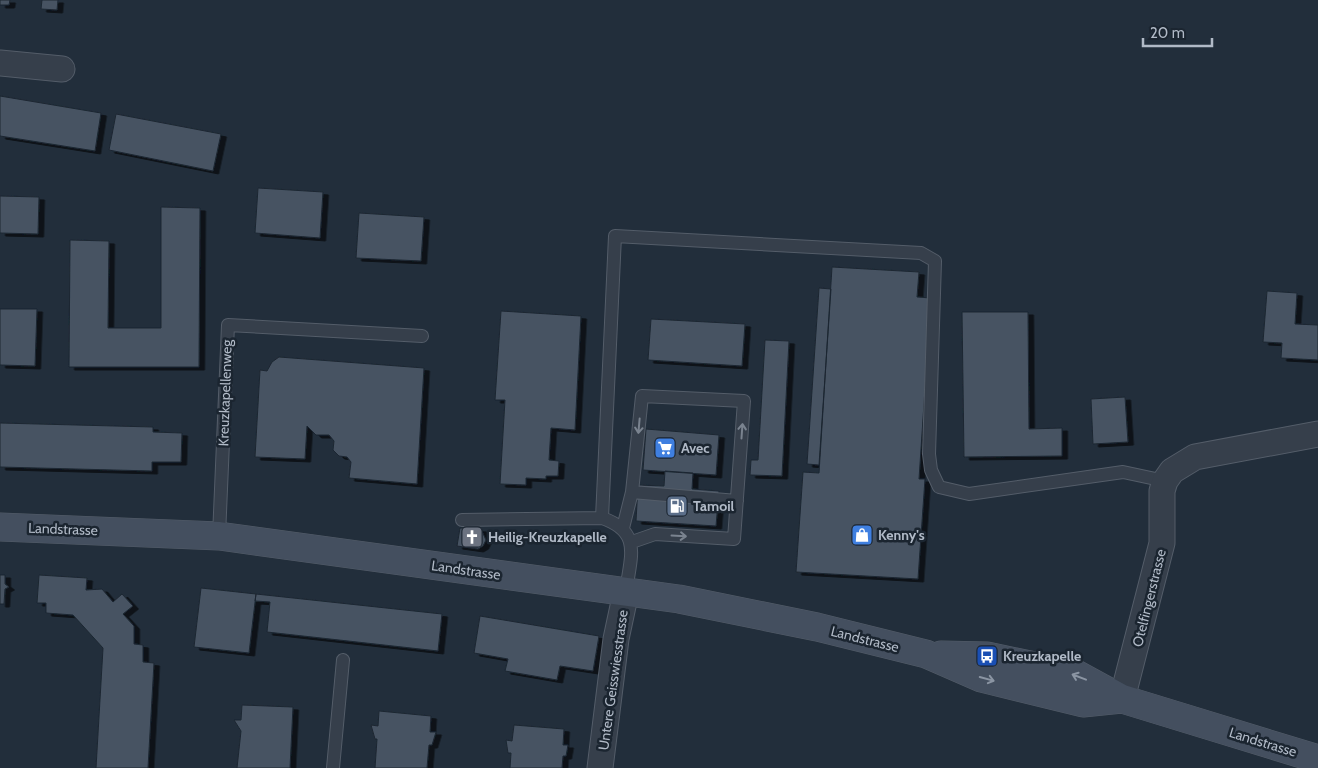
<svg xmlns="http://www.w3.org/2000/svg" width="1318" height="768" font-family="Cabin,sans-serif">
<defs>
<filter id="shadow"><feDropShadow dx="5.5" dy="3" stdDeviation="0" flood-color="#0009"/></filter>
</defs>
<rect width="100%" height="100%" fill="#222e3b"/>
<path fill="#465362" stroke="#1d2732" filter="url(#shadow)" d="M0 0H10L9 5H0Z
M42 0H58L57 10 41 9Z
M0 96 101 113 95 151 0 136Z
M116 114 221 134 213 171 109 150Z
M258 188 323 192 320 238 255 233Z
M0 196 39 197 38 234 0 233Z
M161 207 200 208 199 367H69L70 240 109 241 108 328H161Z
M359 213 424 217 421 261 356 258Z
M832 267 919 272 917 297 931 298 919 479H925L918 579 796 572 803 472 819 473Z
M819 288 831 289 819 465 807 464Z
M1267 291 1297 293 1295 324 1318 325V360L1281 358 1282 343 1263 342Z
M0 309H37L35 366 0 365Z
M501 311 581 316 575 430 551 428 549 460 559 461 558 476H546V479L526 478V485L500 484 505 400H495Z
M962 312H1028L1029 429 1062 428V456L964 457Z
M651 319 745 324 742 366 648 360Z
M765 340 789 341 782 476 750 475 751 460H758Z
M279 357 424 368 417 484 349 478 351 462 347 457 339 456 333 450 334 441 329 435H316L307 426 305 459 255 457 260 370 267 371 272 362Z
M1125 397 1128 442 1093 444 1091 399Z
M0 423 153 427V432L182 433 181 462H152V471L0 467Z
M646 429 719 435 716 475 643 470Z
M665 471 693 473 692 489 719 491 716 526 636 521 638 485 664 486Z
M460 528 481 529 486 540 483 546 478 549 457 546Z
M0 575H5V584L9 587 5 589 4 604H0Z
M39 575 87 578 86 590 102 589 113 602 122 594 133 606 123 614 134 626V644L143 645V662L154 663 148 768H96L103 648 73 615 46 613V603H37Z
M201 588 256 594 249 653 194 647Z
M256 594 442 614 438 651 267 632 270 602 255 601Z
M480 616 599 636 593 671 560 666 557 680 505 671 508 659 474 653Z
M242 705 293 707 290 768H237L241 731 234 720H241Z
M379 711 431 716 430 732H436L432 745H429L427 768H375L377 739H375L371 725 378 726Z
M514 725 564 729 563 745H568L566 756H563L562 768H510L511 753H508L506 740 512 741Z"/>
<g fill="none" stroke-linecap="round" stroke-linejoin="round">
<g stroke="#545d69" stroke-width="14">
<path id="service" d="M632 492 737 501
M602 518 615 236 921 253 935 261 929 454 931 470 939 487 969 494 1123 472 1165 481
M462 520 602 518C643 532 630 557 626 592
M623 528 632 492 642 396 744 401 734 539 655 534 632 542
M219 536 228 325 422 336
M333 768 343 660"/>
</g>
<g stroke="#545d69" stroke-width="27">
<path id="minor" d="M0 63 62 69
M1122 699 1162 543V491L1165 481 1172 471 1195 457 1318 434
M600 768 616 639 626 592"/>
</g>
<g stroke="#545d69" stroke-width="29">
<path id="secondary" d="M0 527 219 536 679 599 817 627 926 654 981 678 1083 703 1122 699
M941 655 987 656 1078 675 1122 699 1318 759"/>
</g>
<use href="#service" stroke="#363f4b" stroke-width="12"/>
<use href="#minor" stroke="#363f4b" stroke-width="25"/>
<use href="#secondary" stroke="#444f5f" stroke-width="28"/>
</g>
<defs><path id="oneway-shaft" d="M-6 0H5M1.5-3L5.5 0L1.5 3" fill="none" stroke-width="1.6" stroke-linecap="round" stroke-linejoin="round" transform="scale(1.25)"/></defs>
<g stroke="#7a838f">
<use href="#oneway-shaft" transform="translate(639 426) rotate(95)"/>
<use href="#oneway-shaft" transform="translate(742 431) rotate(-86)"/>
<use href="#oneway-shaft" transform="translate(679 536) rotate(3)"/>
</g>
<g stroke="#8b95a3">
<use href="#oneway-shaft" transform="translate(1079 677) rotate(-159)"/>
<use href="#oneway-shaft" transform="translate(987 679) rotate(15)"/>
</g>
<defs>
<g id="supermarket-square" transform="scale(1.125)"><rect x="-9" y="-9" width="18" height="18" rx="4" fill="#3f7fe0" stroke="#1b2530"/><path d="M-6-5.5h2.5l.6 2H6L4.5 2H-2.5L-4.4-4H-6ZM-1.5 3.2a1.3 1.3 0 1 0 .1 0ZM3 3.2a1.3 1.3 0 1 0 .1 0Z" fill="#fff"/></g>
<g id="fuel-square" transform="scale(1.125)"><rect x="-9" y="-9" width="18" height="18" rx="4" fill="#5c6f8a" stroke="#1b2530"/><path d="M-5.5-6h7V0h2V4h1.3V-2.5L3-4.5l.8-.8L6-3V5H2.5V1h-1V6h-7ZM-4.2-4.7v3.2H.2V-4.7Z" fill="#fff"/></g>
<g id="shop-square" transform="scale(1.125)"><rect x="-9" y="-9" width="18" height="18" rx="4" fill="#3f7fe0" stroke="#1b2530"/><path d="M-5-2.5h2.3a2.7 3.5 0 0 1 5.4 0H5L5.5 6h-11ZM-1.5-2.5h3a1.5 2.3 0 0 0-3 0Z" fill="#fff"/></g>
<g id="church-square" transform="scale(1.125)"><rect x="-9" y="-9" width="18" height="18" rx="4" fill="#6b7280" stroke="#1b2530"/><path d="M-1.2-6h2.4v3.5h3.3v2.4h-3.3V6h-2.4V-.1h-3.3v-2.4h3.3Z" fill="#fff"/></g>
<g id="bus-square" transform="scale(1.125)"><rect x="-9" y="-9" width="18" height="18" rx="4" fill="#1a4fb4" stroke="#1b2530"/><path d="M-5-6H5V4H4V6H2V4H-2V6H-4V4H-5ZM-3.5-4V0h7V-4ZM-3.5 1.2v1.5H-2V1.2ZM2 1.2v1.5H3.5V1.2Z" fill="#fff"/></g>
</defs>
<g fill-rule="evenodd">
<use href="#supermarket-square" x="665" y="448"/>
<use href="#fuel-square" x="677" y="506"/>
<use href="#shop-square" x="862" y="535"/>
<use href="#church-square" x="472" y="537"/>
<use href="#bus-square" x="987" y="656"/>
</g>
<g text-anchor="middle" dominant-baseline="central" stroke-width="5" stroke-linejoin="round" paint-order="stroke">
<g font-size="14" fill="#b1bac7" stroke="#1b2530">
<text transform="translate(225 393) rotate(-88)">Kreuzkapellenweg</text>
<text transform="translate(63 529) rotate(2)">Landstrasse</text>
<text transform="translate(466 570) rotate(8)">Landstrasse</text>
<text transform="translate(1149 598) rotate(-76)">Otelfingerstrasse</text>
<text transform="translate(865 639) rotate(14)">Landstrasse</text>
<text transform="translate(613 680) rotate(-82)">Untere Geisswiesstrasse</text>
<text transform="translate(1263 742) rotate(17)">Landstrasse</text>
</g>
<g font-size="14" font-weight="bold" fill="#b1bac7" stroke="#1b2530" text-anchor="start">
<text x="681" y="448">Avec</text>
<text x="693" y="506">Tamoil</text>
<text x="878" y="535">Kenny's</text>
<text x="488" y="537">Heilig-Kreuzkapelle</text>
<text x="1003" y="656">Kreuzkapelle</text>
</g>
</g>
<path d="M1143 38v8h69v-8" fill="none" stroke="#b1bac7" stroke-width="2.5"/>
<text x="1150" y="38" font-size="15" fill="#b1bac7" stroke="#1b2530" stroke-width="4" paint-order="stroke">20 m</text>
</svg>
